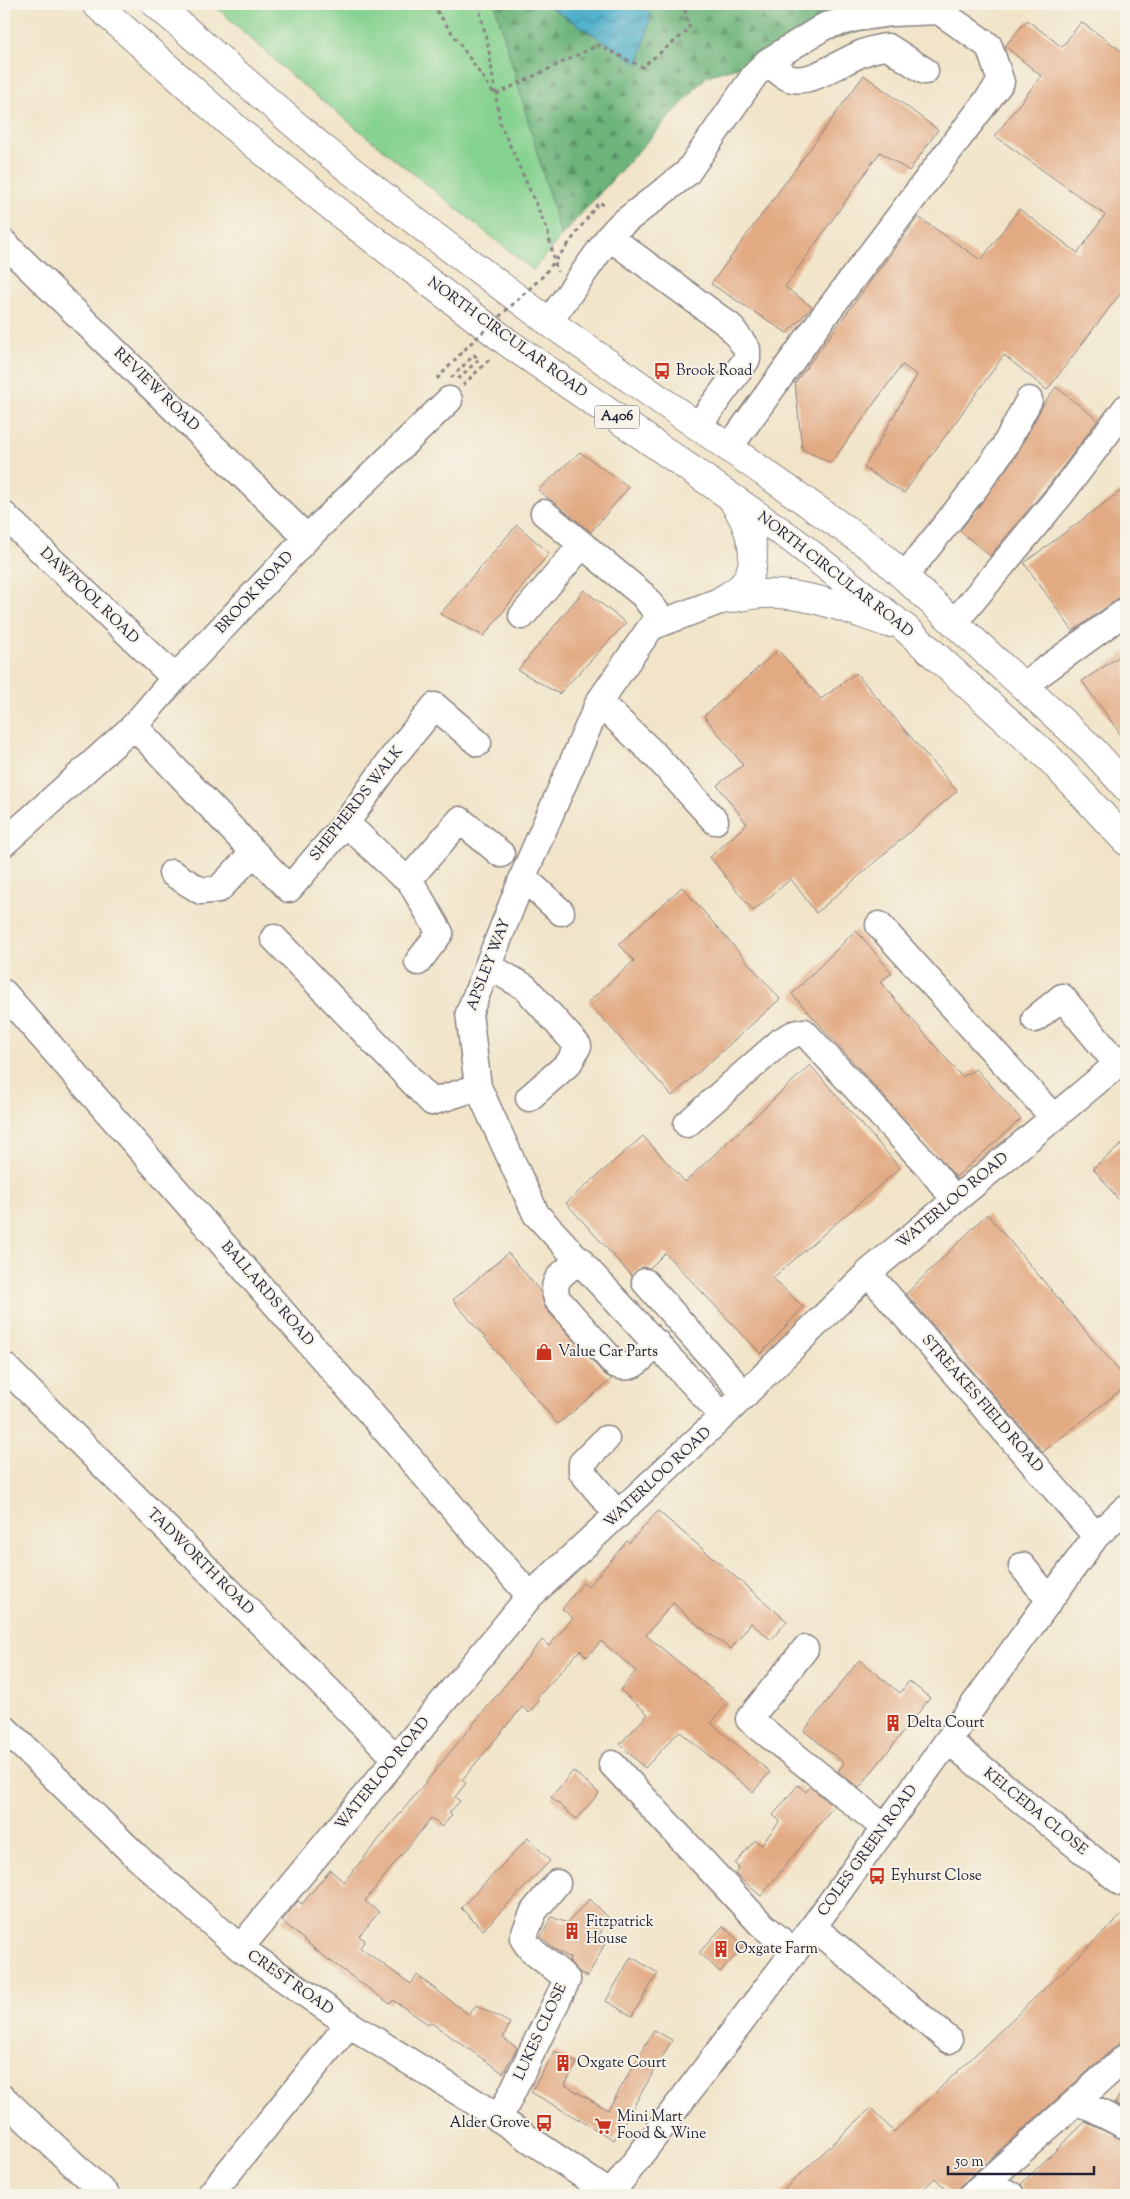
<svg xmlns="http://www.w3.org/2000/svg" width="1130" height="2199" font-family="'Sorts Mill Goudy',serif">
<defs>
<pattern id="forest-firs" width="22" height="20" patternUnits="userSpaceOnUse" patternTransform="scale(1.25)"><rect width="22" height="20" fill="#6cb47a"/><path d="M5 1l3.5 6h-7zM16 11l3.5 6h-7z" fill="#589265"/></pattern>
<pattern id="water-waves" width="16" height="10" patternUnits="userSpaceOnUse" patternTransform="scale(1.25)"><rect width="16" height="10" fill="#4aadc9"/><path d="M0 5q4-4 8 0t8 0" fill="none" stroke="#3d8ca4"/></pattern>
</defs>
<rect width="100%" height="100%" fill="#f7f3e8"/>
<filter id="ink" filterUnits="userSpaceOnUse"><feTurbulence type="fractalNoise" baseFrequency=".02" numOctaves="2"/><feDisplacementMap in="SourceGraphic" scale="10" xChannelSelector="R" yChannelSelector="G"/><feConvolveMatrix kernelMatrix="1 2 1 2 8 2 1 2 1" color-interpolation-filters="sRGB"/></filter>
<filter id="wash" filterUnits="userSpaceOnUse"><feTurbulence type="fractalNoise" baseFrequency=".0096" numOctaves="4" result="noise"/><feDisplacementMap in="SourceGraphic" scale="20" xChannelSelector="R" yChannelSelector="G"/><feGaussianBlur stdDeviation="1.12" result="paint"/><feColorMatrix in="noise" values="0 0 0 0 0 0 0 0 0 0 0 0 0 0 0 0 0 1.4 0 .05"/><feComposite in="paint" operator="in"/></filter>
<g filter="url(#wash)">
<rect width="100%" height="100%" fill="#f1e4c8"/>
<path fill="#86d290" stroke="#547a66" d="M213 4H495L561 236 533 270 294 78Z"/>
<path fill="url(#forest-firs)" stroke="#476b5a" d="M495 4H951L707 76 561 236Z"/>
<path fill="url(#water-waves)" stroke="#366882" d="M545 4H638L651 14 639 64Z"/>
<g id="blocks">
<path fill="#e2aa83" d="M1027 20 1062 47 1081 22 1126 54V286L1047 390 1004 355 904 493 864 468 917 375 902 365 831 463 802 449 795 383 918 217 981 260 1019 209 1078 253 1105 215 995 136 1041 76 1005 46Z
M864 75 938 130 909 171 880 152 785 287 812 307 787 333 711 284Z
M1056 387 1098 420 1049 485 990 556 960 531 1016 456 1043 405Z
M580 452 629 487 591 532 538 490Z
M1126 487V596L1117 599 1073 631 1024 563Z
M517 525 549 553 484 636 440 614Z
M584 590 626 623 559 694 518 670Z
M778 650 821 699 856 673 957 791 816 913 791 879 753 911 710 857 747 824 717 785 743 765 704 716Z
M1126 652V742L1082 681Z
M682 887 780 999 672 1096 588 1002 634 961 619 944Z
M856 930 892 973 880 982 962 1077 976 1069 1021 1119 956 1177 792 994Z
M810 1065 900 1168 773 1278 803 1307 761 1354 665 1253 650 1268 642 1267 632 1276 566 1203 643 1136 685 1182Z
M1126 1141V1209L1093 1168Z
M987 1214 1126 1379V1386L1043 1452 906 1294Z
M508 1253 540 1291 546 1309 604 1374 612 1379 558 1424 453 1300Z
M658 1511 787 1621 771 1640 751 1623 731 1649 701 1628 673 1603 646 1635 728 1703 711 1723 770 1772 753 1792 679 1731 645 1768 620 1744 648 1714 620 1690 636 1671 601 1641 587 1657 580 1650 536 1699 539 1701 529 1713 522 1707 462 1780 466 1783 455 1797 460 1801 449 1813 452 1815 442 1827 431 1818 365 1901 379 1912 359 1936 365 1940 360 1948 411 1984 417 1975 469 2015 476 2005 510 2023 503 2038 517 2048 503 2073 430 2022 428 2024 393 2000 390 2004 322 1955 282 1921 298 1901 302 1904 330 1870 344 1882 542 1640 549 1646 573 1618 562 1609 583 1583 588 1587 627 1541 629 1543Z
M859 1660 900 1693 909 1681 930 1698 859 1788 838 1771 844 1763 804 1731Z
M573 1771 599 1793 576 1819 551 1797Z
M798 1785 806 1792 810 1787 834 1806 761 1896 735 1874 739 1868 735 1864 755 1840 761 1845 780 1821 773 1815Z
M528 1838 550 1861 483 1930 461 1908Z
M590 1899 608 1917 597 1940 605 1943 588 1977 579 1972 569 1961 570 1958 553 1948 541 1937 552 1917 567 1923Z
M1126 1911V2037L962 2184 957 2195H951L935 2178 917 2195H778L871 2108 894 2132Z
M723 1926 744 1946 720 1972 699 1953Z
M631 1957 658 1973 632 2016 606 2001Z
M654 2030 672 2040 614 2140 531 2092 555 2051 577 2063 565 2085 608 2110Z
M1126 2084V2109L1115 2103Z
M1085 2122 1126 2141V2195L1026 2194 1021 2184Z"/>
</g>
</g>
<g filter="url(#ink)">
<use href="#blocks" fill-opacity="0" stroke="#8a8382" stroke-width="1"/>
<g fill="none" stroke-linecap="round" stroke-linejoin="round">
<g stroke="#8a8382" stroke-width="29">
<path id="minor" d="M767 62C774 67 784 78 793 79 820 84 854 48 888 47L925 71
M609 237 730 326 747 349V359L698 426
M4 243 307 538
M549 322 609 237 619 226 687 173 754 76 767 62 825 26 857 18 892 13 939 11 989 46 1001 82 821 320 729 448
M544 513 643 595 664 622
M4 515 175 678
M904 577 975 488 1004 447 1029 400
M722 600 651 627 599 702 527 867 469 1013 478 1087 536 1214 723 1416
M522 616 581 546
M954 623 1061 494 1126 408
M1023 686 1126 611
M599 702 655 755 715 821
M134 726 289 889 346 823 393 757 435 706 478 743
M346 823 399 873 409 879 460 820 501 854
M4 843 134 726 175 678 307 538 449 400
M172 873 201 891 219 889 254 852
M523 877 561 912
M409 879 440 933 418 962
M879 925 1054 1118
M274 938 432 1102 478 1087
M488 966 525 987 578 1046 569 1063 529 1098
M4 993 530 1596
M1035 1019 1062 997 1118 1065
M687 1124 781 1041 794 1034 804 1032 928 1166 955 1200
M580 1260C564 1273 550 1278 557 1299L615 1364C634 1373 644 1355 657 1343
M868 1273 1096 1536
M645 1282 745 1395
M4 1366 396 1758
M606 1439 582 1463V1472L618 1515
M1022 1566 1050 1600
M805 1649 749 1719 885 1828
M4 1728 136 1856 240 1948 349 2024 473 2101 612 2195
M949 1741 1122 1883
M612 1764 760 1923 793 1951
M813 1927 949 2040
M240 1948 530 1596 723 1416 868 1273 1126 1057
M4 2099 106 2195
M1077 2101 1126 2126
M499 2119 567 1980C553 1963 534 1958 523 1938L534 1911 557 1883
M988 2182 1011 2195
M210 2195 349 2024
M610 2195 813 1927 1096 1536 1126 1508
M972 2195 1126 2057"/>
</g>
<g stroke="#8a8382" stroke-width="30">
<path id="highway" d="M96 4 242 134 347 219 507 342 793 540 905 628 1050 759 1126 841
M156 4 321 147 438 239 549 322 875 550 1092 749 1126 787
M722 600C734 598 747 595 760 594 805 591 846 609 888 623
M722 600C728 596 736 592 741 587 765 562 748 523 732 499"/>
</g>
<path stroke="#8a8382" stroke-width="3" stroke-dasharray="4 4" stroke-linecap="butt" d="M432 4 495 95 598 45 642 67 690 29 683 4
M478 4 488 45 500 123 547 229 557 272
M567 246 599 202 607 207
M451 378 474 355 479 359 458 379
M437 379 470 344
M463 385 491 358"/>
<use href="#minor" stroke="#fff" stroke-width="26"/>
<use href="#highway" stroke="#fff" stroke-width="28"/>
<path stroke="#8a8382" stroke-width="3" stroke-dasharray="4 4" stroke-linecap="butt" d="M470 344 542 277 567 246"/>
</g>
</g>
<defs>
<g id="bus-bare" transform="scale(1.35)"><path d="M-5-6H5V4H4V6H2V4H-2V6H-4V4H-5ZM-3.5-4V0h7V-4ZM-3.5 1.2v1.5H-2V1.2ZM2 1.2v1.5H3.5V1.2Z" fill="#c8321e" stroke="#f7f3e8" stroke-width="2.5" paint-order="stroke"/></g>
<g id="shop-bare" transform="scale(1.35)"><path d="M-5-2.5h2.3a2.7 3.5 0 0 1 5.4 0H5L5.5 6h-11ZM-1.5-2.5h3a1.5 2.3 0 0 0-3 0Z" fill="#c8321e" stroke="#f7f3e8" stroke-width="2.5" paint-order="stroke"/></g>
<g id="building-bare" transform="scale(1.35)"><path d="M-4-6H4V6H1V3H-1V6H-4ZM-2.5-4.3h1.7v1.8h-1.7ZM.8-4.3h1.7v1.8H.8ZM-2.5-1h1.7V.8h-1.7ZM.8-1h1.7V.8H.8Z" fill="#c8321e" stroke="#f7f3e8" stroke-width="2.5" paint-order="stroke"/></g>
<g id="supermarket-bare" transform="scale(1.35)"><path d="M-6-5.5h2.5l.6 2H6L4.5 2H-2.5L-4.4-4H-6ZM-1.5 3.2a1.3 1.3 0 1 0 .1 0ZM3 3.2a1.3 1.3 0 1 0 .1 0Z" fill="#c8321e" stroke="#f7f3e8" stroke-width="2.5" paint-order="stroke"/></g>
</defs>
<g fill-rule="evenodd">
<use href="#bus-bare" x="662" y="371"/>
<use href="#shop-bare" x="544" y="1352"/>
<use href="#building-bare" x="893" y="1723"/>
<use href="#bus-bare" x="877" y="1876"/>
<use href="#building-bare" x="572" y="1931"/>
<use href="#building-bare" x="721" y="1949"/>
<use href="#building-bare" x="563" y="2063"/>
<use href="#bus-bare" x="544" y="2123"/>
<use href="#supermarket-bare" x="603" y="2126"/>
</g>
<g text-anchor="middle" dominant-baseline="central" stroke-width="4" stroke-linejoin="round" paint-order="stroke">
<rect fill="#f7f3e8" stroke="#62616f" stroke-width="1" x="594.5" y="405.5" width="45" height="23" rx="4"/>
<g font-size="14" font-weight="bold" fill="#22223b">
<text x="617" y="417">A406</text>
</g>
<g font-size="15" fill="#22223b" stroke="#f7f3e8">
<text transform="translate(507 338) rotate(36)">NORTH CIRCULAR ROAD</text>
<text transform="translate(156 390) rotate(44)">REVIEW ROAD</text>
<text transform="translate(835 575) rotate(38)">NORTH CIRCULAR ROAD</text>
<text transform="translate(255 593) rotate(-47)">BROOK ROAD</text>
<text transform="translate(89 596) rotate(44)">DAWPOOL ROAD</text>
<text transform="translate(357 804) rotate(-52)">SHEPHERDS WALK</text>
<text transform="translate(489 965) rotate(-69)">APSLEY WAY</text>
<text transform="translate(953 1201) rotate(-40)">WATERLOO ROAD</text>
<text transform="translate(267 1294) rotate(49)">BALLARDS ROAD</text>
<text transform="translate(982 1404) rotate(49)">STREAKES FIELD ROAD</text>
<text transform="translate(658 1478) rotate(-43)">WATERLOO ROAD</text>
<text transform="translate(200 1562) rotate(45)">TADWORTH ROAD</text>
<text transform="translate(383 1774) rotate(-51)">WATERLOO ROAD</text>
<text transform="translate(1035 1812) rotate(39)">KELCEDA CLOSE</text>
<text transform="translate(868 1851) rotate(-54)">COLES GREEN ROAD</text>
<text transform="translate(290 1983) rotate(35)">CREST ROAD</text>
<text transform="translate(541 2032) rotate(-65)">LUKES CLOSE</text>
</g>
<g font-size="15" fill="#22223b" stroke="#f7f3e8" text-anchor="start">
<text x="676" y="371">Brook Road</text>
<text x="558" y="1352">Value Car Parts</text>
<text x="907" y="1723">Delta Court</text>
<text x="891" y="1876">Eyhurst Close</text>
<text x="586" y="1922">Fitzpatrick<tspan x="586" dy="17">House</tspan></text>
<text x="735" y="1949">Oxgate Farm</text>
<text x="577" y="2063">Oxgate Court</text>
<text x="617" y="2117">Mini Mart<tspan x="617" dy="17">Food &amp; Wine</tspan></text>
<text x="530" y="2123" text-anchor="end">Alder Grove</text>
</g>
</g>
<rect width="1130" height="2199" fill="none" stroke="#f7f3e8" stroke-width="20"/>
<path d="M948 2166v8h146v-8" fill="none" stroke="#22223b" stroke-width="2.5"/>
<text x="955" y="2166" font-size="15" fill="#22223b" stroke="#f7f3e8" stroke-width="4" paint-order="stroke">50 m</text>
</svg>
